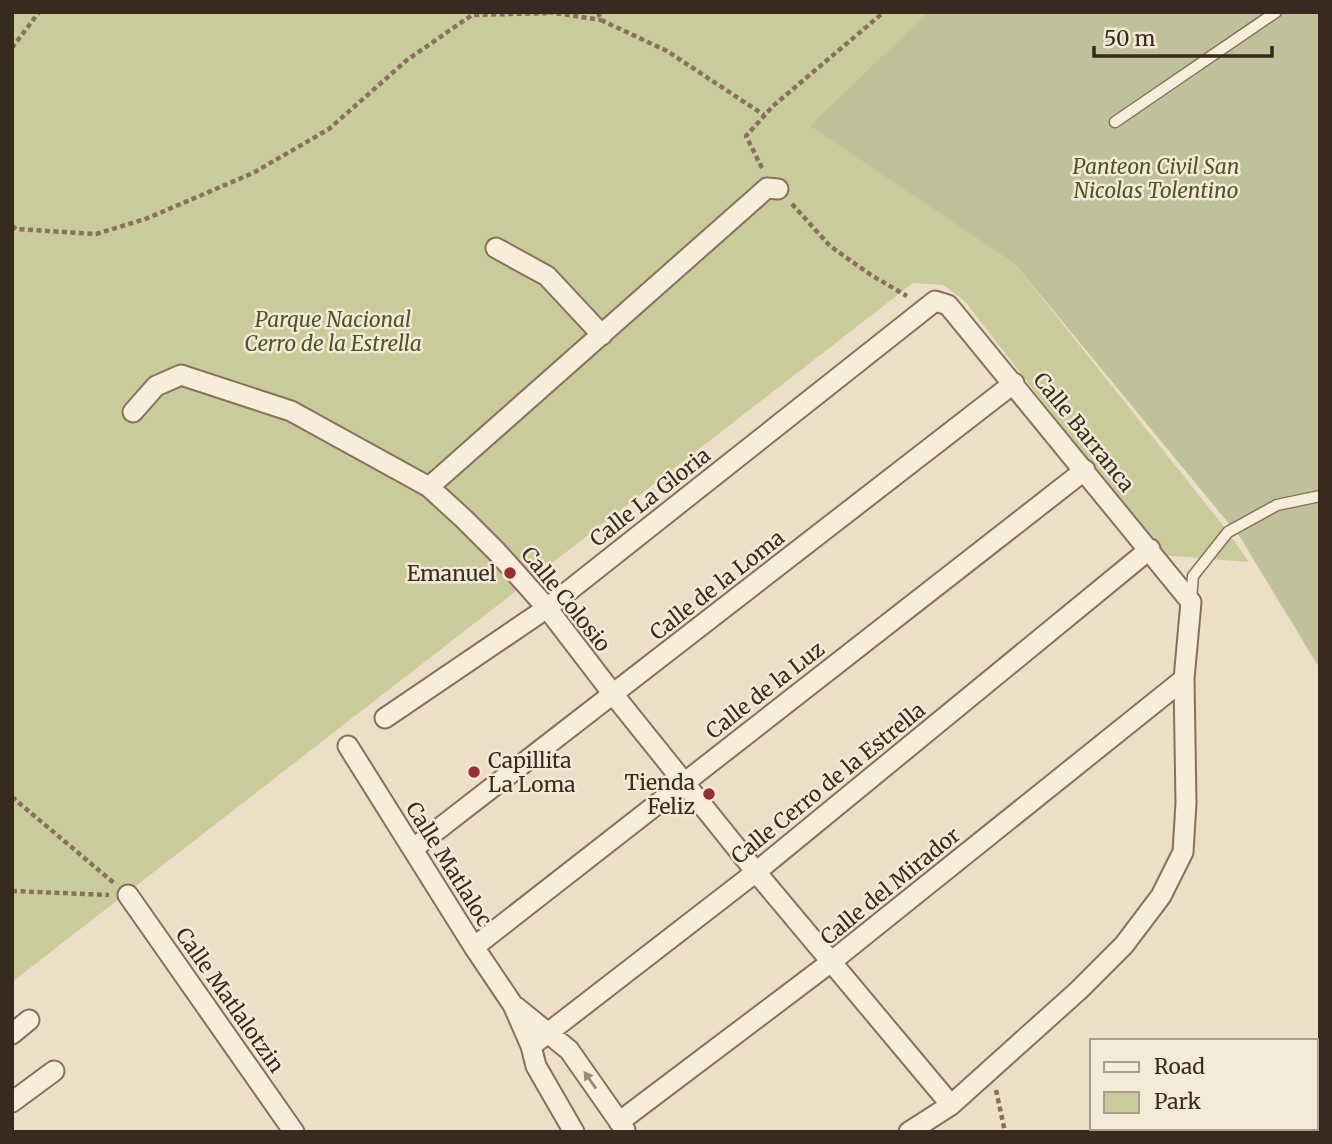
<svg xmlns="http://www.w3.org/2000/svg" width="1332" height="1144" font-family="Merriweather,serif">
<rect width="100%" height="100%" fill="#eddec7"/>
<path fill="#cacb9b" d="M12 12H928L811 126 1015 264 1225 528 1249 562 1161 555 964 300 943 285 913 283 12 982Z"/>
<path fill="#bfc19a" d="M928 12H1320V669L1240 537 1015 264 810 126Z"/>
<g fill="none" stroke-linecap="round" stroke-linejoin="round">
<g stroke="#88705d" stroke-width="13">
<path id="service" d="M1115 122 1276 12
M1191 598 1193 576 1228 532 1277 505 1320 496"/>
</g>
<g stroke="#88705d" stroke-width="23">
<path id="minor" d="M496 248 547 276 602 335
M133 412 156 386 181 375 291 411 429 487 464 519 497 552 547 608 613 694 756 872 951 1105
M429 487 767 188 778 189
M385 718 547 608 935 301 948 305 1191 602 1184 679 1186 803 1183 852 1161 896 1124 945 1079 990 951 1105 909 1132
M348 746 474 947 513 1005 531 1046 536 1066 574 1132
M414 848 1014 383
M128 895 294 1132
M474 947 1085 470
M516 1007 569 1050 625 1130
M12 1034 29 1020
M531 1046 756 872 1150 549
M12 1102 54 1071
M619 1122 831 962 1184 679"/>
</g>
<path stroke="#88705d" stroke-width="4.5" stroke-dasharray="5 3.5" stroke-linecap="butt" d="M548 12 601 20
M598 12 601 20 667 51 764 115
M12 48 39 12
M762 168 746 136 773 106 884 12
M792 204 830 246 871 275 907 296
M12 226 16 229 96 234 148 218 253 173 329 129 407 60 472 15 549 13
M12 797 114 883
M12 891 109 895
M996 1090 1005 1132"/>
<use href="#service" stroke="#f8ecdb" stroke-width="10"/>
<use href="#minor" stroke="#f8ecdb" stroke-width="19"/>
</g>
<defs><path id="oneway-solid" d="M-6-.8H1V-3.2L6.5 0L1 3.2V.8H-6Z" transform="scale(1.75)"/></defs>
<use fill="#988b7e" href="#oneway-solid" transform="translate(590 1080) rotate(-125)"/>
<g fill="#962f39" stroke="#f5e9d7" stroke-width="2.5">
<circle cx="510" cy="573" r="7"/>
<circle cx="474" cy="772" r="7"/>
<circle cx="709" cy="794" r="7"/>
</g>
<g text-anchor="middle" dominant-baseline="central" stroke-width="5" stroke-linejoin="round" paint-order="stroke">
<g font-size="21" font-style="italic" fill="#4e5527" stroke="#f5e9d7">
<text x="1156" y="166">Panteon Civil San<tspan x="1156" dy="24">Nicolas Tolentino</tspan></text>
<text x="333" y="319">Parque Nacional<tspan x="333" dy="24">Cerro de la Estrella</tspan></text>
</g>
<g font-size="21" fill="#392a20" stroke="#f5e9d7">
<text transform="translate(1084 432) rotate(51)">Calle Barranca</text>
<text transform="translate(650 497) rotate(-38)">Calle La Gloria</text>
<text transform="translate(717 585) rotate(-38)">Calle de la Loma</text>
<text transform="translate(566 599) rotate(51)">Calle Colosio</text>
<text transform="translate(765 690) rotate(-38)">Calle de la Luz</text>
<text transform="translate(828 783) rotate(-39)">Calle Cerro de la Estrella</text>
<text transform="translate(449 864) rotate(58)">Calle Matlaloc</text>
<text transform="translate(890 886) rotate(-39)">Calle del Mirador</text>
<text transform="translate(230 1000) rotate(55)">Calle Matlalotzin</text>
</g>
<g font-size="21" fill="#392a20" stroke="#f5e9d7" text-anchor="end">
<text x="496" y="573">Emanuel</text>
<text x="488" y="760" text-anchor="start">Capillita<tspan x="488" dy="24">La Loma</tspan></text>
<text x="695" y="782">Tienda<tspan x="695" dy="24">Feliz</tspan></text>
</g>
</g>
<rect width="1332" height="1144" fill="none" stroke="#392a20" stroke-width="28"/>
<rect x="1090" y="1039" width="228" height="91" fill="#f5e9d7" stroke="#aa9d8e" stroke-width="2"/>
<rect x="1104" y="1062" width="35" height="10" fill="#f8ecdb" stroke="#aa9d8e" stroke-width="2"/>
<text x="1154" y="1074" font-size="21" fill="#392a20">Road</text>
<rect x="1104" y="1092" width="35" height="21" fill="#cacb9b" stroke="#aa9d8e" stroke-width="2"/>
<text x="1154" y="1109" font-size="21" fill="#392a20">Park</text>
<path d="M1094 46v10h178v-10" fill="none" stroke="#392a20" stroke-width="3.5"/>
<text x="1104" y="46" font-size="21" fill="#392a20" stroke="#f5e9d7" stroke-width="5" paint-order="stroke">50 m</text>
</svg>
